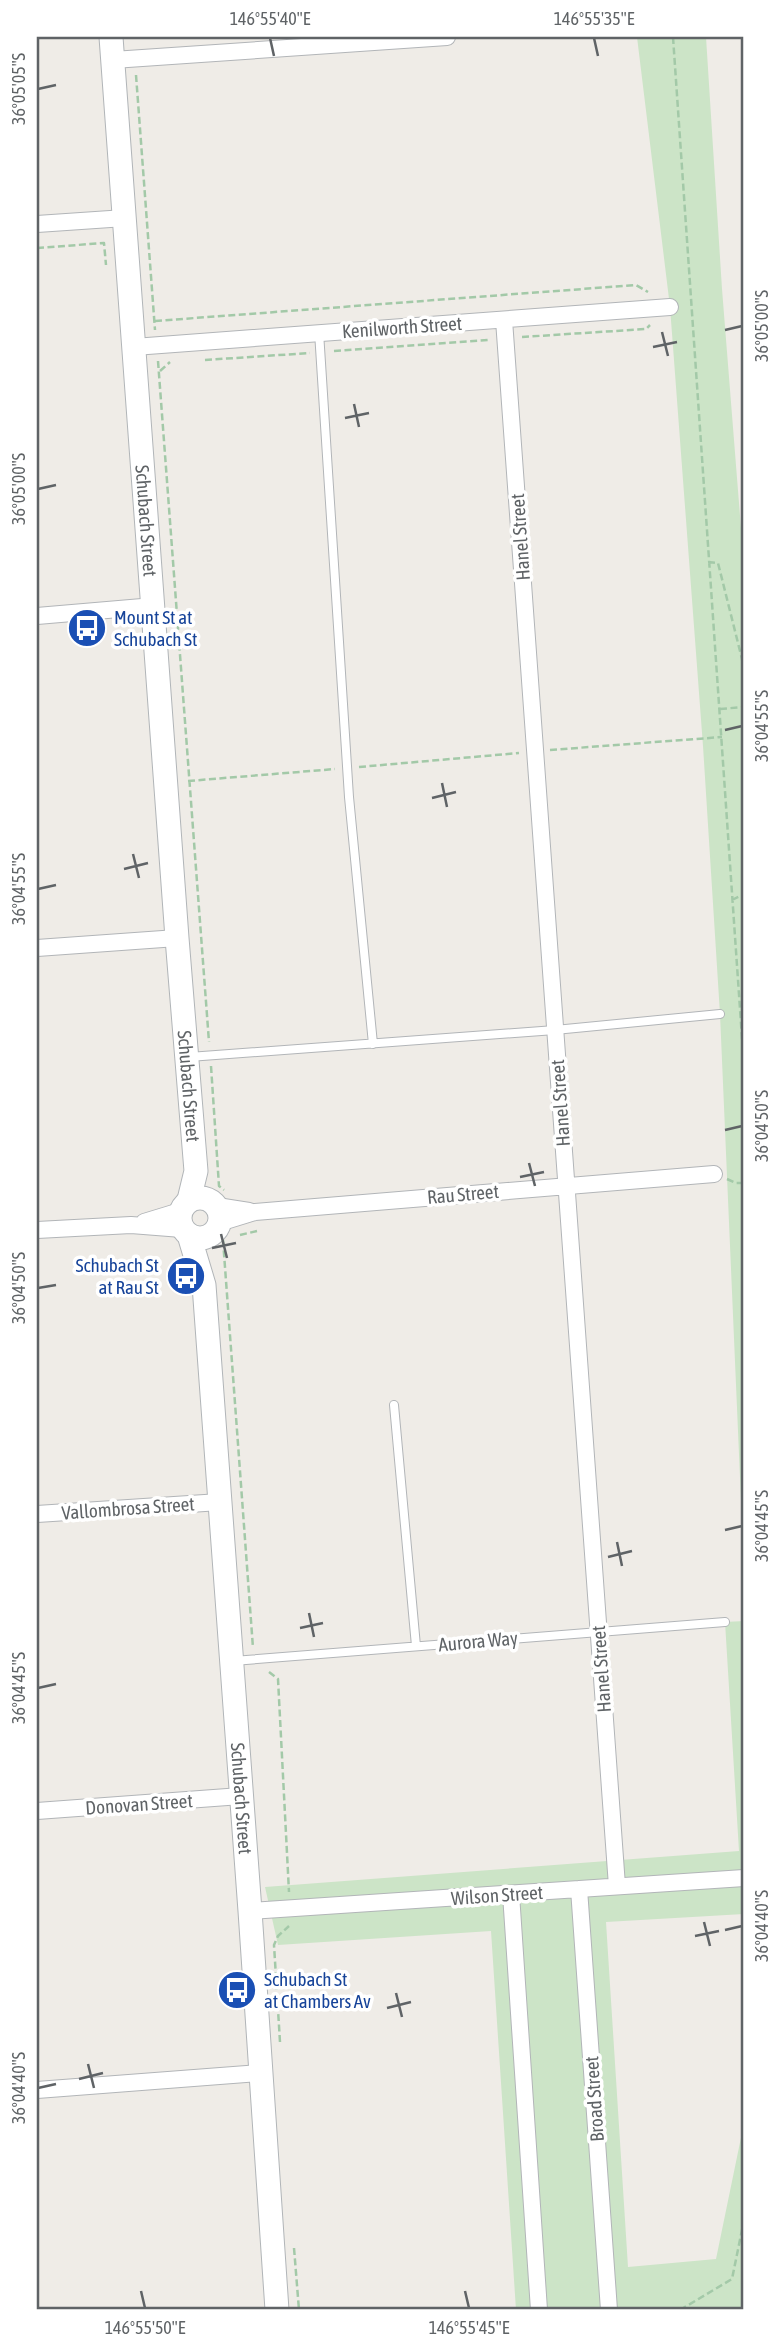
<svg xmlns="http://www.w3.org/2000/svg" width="781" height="2347" font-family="'Asap Condensed',sans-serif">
<rect width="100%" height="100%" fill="#efece7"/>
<path fill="#cce4c7" d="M637 37H706L722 289 744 566V1570L720 1014 703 746 670 307Z
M744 1621V1914L606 1922 628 2267 716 2259 744 2123V2310H516L491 1931 278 1945 265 1887 739 1851 725 1622Z"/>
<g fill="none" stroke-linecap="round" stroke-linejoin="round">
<g stroke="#b2b5b8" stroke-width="10">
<path id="lane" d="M319 332 349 797 373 1044
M189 1057 555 1030 720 1014
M394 1405 416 1646
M233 1661 725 1622"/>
</g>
<g stroke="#b2b5b8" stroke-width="18">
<path id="street" d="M113 60 447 37
M37 224 125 218
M504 320 617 1886
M134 347 670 307
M37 616 154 606
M37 948 177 938
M217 1206 249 1211
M144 1222 180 1211
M219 1223 255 1212 714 1174
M37 1230 131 1225 182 1229
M37 1514 220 1502
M37 1811 241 1796
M579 1889 609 2310
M511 1894 539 2310
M250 1911 744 1878
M37 2090 260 2073"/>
</g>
<g stroke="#b1b5b8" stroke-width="25">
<g id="secondary">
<path id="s1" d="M111 37 177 938 196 1171 189 1200"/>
<circle cx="200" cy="1218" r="20"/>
<path id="s2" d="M189 1235 204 1285 250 1911 277 2310"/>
</g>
</g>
<path stroke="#a3c9a8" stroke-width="2.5" stroke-dasharray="7 3.5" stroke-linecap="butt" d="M673 37 744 1067
M136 75 155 330
M37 248 104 243 106 265
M155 321 636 285 648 292
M522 337 646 329 650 325
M334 351 488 340
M205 360 310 353
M158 361 209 1042
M160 371 170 362
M708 562 718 563 742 659 744 676
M720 709 744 707
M550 750 722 737
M359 767 519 753
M188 781 335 769
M732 900 744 894
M211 1066 219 1186 224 1190
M727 1179 736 1183H744
M240 1235 257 1231
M223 1240 253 1648
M269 1672 278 1679 289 1892
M280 2042 274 1945 278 1936 289 1926
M294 2248 299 2310
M680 2310 732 2279 744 2220"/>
<use href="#lane" stroke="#fff" stroke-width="8"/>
<use href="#street" stroke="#fff" stroke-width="16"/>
<use href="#secondary" stroke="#fff" stroke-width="23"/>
</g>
<path fill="none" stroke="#5f6366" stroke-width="2.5" d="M270 38 274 56M594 38 598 56M38 89 56 85M725 330 742 326M662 332 668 356M653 347 677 342M354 404 359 427M345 418 369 413M38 489 56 485M725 730 742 726M442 783 447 807M432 798 456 792M133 854 139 878M124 869 148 863M38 889 56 885M725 1130 742 1126M529 1163 535 1186M520 1177 544 1172M221 1234 227 1258M212 1248 236 1243M38 1288 56 1285M725 1530 742 1526M617 1542 622 1566M608 1557 632 1551M309 1613 314 1637M300 1628 323 1623M38 1688 56 1684M704 1922 710 1946M725 1930 742 1926M695 1936 719 1931M396 1993 402 2017M387 2008 411 2002M88 2064 94 2088M79 2079 103 2073M38 2088 56 2084M141 2291 145 2308M465 2291 469 2308"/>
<defs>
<g id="bus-disc" transform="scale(2.0125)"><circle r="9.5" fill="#1a4fb4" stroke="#fff"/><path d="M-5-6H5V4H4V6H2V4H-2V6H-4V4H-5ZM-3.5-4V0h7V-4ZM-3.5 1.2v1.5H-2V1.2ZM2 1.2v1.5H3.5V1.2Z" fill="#fff"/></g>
</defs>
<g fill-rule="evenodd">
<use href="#bus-disc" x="87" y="628"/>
<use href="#bus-disc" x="186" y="1276"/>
<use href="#bus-disc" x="237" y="1990"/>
</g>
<g text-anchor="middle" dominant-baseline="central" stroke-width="7" stroke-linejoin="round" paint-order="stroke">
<g font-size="19" fill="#5f6366" stroke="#fff">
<text transform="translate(402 327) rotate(-4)">Kenilworth Street</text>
<text stroke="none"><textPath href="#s1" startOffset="485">Schubach Street</textPath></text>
<text transform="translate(520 537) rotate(-94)">Hanel Street</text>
<text stroke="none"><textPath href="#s1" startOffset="1052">Schubach Street</textPath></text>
<text transform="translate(560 1103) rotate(-94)">Hanel Street</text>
<text transform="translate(463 1194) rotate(-5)">Rau Street</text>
<text transform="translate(128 1508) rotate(-4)">Vallombrosa Street</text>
<text transform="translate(478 1641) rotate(-5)">Aurora Way</text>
<text transform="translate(601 1669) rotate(-94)">Hanel Street</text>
<text stroke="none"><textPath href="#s2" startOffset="567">Schubach Street</textPath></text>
<text transform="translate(139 1804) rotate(-4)">Donovan Street</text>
<text transform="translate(497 1895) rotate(-4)">Wilson Street</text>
<text transform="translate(594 2099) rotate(-94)">Broad Street</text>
</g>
<g font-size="19" fill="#164399" stroke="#fff" text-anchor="start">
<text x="114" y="617">Mount St at<tspan x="114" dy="22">Schubach St</tspan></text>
<text x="159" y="1265" text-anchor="end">Schubach St<tspan x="159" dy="22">at Rau St</tspan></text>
<text x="264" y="1979">Schubach St<tspan x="264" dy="22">at Chambers Av</tspan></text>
</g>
</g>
<rect width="781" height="2347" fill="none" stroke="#ffffff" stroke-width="77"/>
<rect x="38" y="38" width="704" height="2270" fill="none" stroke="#5f6366" stroke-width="2.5"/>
<g font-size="18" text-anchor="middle" fill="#5f6366">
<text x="270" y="25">146°55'40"E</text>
<text x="594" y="25">146°55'35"E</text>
<text transform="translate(19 89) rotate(-90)" y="6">36°05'05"S</text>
<text transform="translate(762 326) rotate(-90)" y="6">36°05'00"S</text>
<text transform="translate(19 489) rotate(-90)" y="6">36°05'00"S</text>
<text transform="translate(762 726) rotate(-90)" y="6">36°04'55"S</text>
<text transform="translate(19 889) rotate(-90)" y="6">36°04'55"S</text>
<text transform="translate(762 1126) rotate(-90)" y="6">36°04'50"S</text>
<text transform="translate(19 1288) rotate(-90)" y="6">36°04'50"S</text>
<text transform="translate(762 1526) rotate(-90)" y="6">36°04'45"S</text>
<text transform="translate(19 1688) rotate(-90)" y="6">36°04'45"S</text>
<text transform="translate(762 1926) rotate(-90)" y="6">36°04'40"S</text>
<text transform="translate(19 2088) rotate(-90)" y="6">36°04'40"S</text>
<text x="145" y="2334">146°55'50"E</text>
<text x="469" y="2334">146°55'45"E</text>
</g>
</svg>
